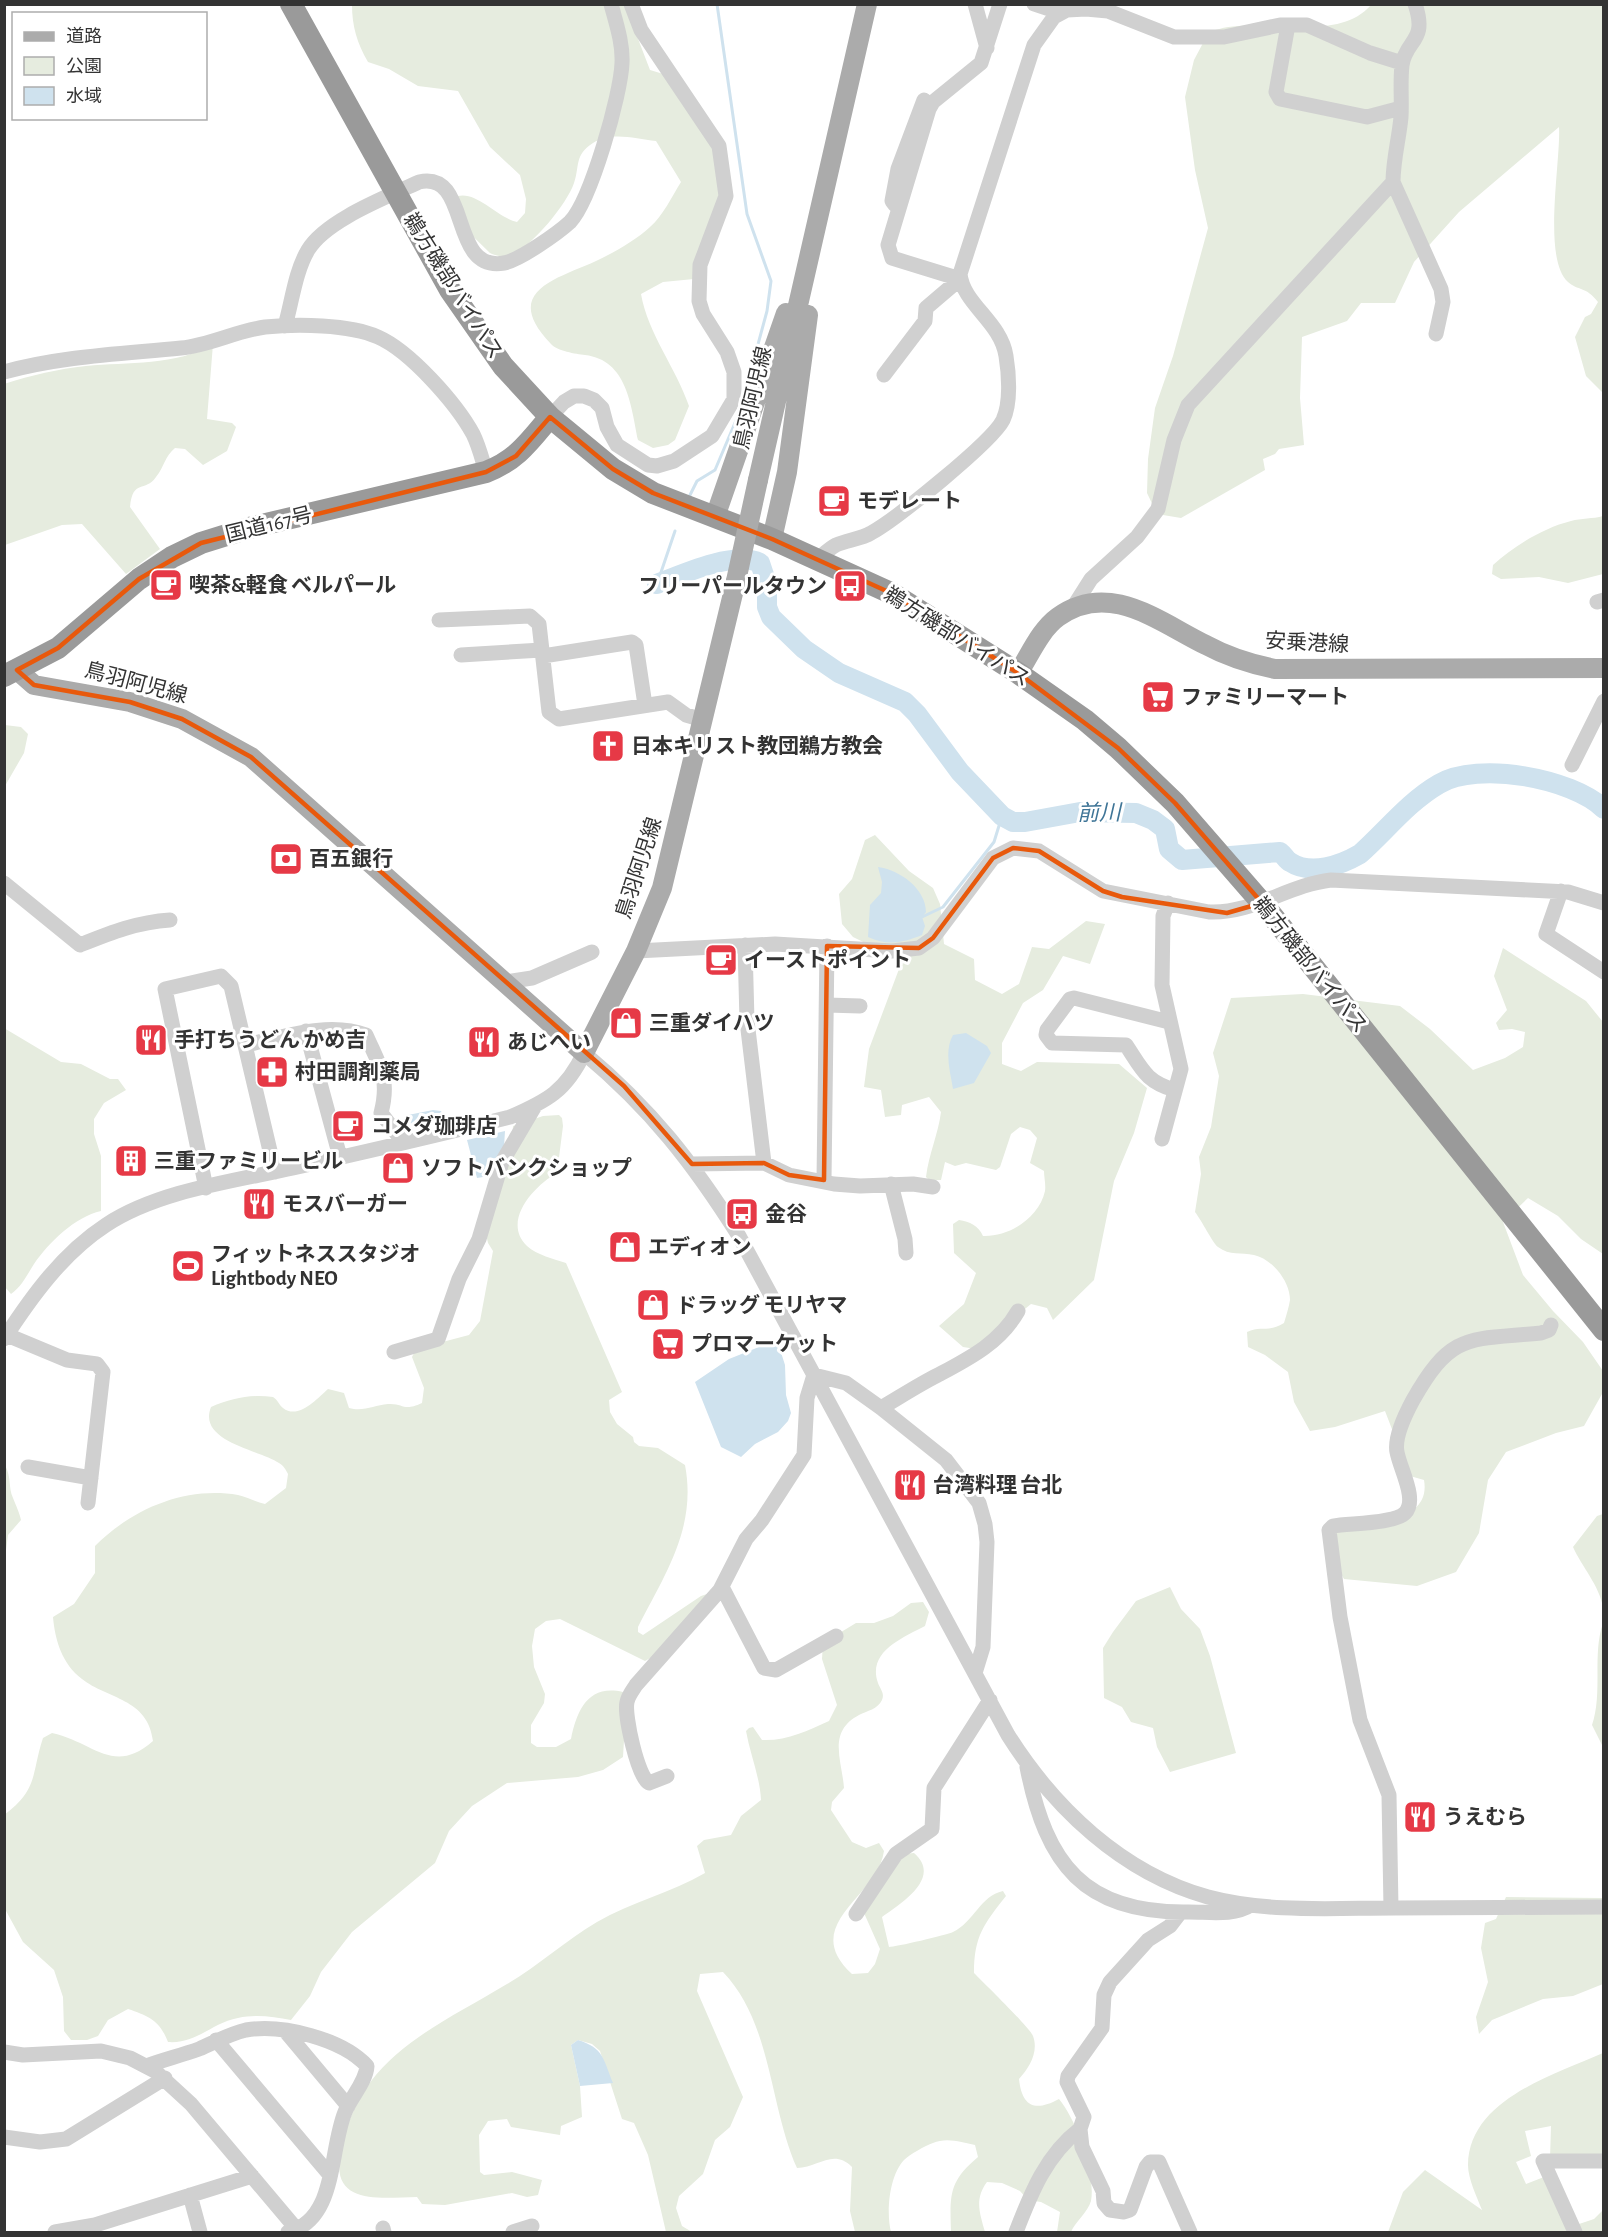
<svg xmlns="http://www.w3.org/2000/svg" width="1608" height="2237" font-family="'Alegreya Sans','Noto Sans JP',sans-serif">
<rect width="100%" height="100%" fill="#fff"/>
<path fill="#e6ecdf" d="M352 5H625L650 70 670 76 713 145 722 196 694 279 663 282 641 294C648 334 676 368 689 406L675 440 668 445 653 448 638 440C631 405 627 360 585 355 576 354 557 351 551 344 500 291 557 279 596 261 613 253 636 240 650 227 663 216 672 196 681 182L656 141C635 139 612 131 593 143 574 155 580 166 574 183 567 204 533 245 512 255 505 258 496 256 490 253L450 214 453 198C474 187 495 217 517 222L525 213 526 199 520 175 490 147 458 91 418 86 389 69 368 62C357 43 352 26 352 5Z
M1371 5H1603V393L1586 376 1575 337 1585 317 1591 314 1598 302C1586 286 1578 291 1568 282 1542 259 1561 161 1559 127L1459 212 1414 262 1395 303H1361L1347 321 1302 337 1300 398 1304 445 1279 449 1275 454 1263 459 1265 470 1181 518 1157 514 1147 493 1148 459 1155 408 1173 356 1208 228 1195 170 1185 97 1194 60 1203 43 1215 30C1262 15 1336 45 1371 5Z
M213 344 207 419 232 423 236 427 227 451 203 465 185 449 175 448C165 456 164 467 156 477 145 493 133 478 130 507L160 549 126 574 82 524 62 525 5 545 4 384C32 375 58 369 86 366 127 362 177 366 213 344Z
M1603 516V574L1568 583 1539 577 1501 579 1492 574 1493 565C1514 546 1543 528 1571 521 1581 518 1593 519 1603 516Z
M5 725 21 727 28 734 24 753 5 786Z
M875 835 909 871 933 888 940 904 944 944 974 959 975 980 1002 994 1019 984 1032 947 1049 949 1086 921 1105 924 1090 964 1063 956 1043 990 1023 1003 1002 1043V1064L1021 1071 1037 1062 1119 1064 1147 1088 1134 1133 1114 1181 1094 1280 1053 1320 1047 1308 1031 1304 976 1349 963 1347 939 1326 964 1304 976 1273 954 1253 953 1224 959 1220C970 1222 978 1225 983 1236 1009 1237 1039 1218 1045 1191 1046 1185 1044 1177 1044 1171L1030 1163 1037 1138 1030 1130 1020 1127 1011 1134 1000 1167 996 1170 966 1163 955 1166 945 1162 941 1180H929L926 1177C929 1153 938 1135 941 1112L929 1097 902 1105 901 1115 885 1117 881 1090 864 1087 869 1049 902 961 853 937 842 924 839 894 852 879 865 840Z
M1503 948 1586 1001 1603 1022V1254L1581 1239 1558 1216 1528 1198 1503 1222 1523 1275 1553 1311 1583 1342 1603 1371 1602 1394 1584 1426 1556 1433 1506 1452 1488 1480 1479 1533 1456 1572 1417 1586 1344 1579 1333 1560 1334 1526C1364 1524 1432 1525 1424 1480L1410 1476 1385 1411 1335 1427 1310 1431 1294 1402 1288 1372 1265 1355 1248 1347 1247 1332C1262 1325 1267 1333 1284 1323 1286 1316 1289 1307 1290 1300 1290 1281 1272 1259 1254 1255 1241 1252 1230 1256 1218 1247 1212 1242 1202 1221 1195 1212L1201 1174 1199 1157 1211 1127 1219 1076 1213 1053 1231 998 1303 994 1400 1006 1430 1029 1473 1070 1505 1058 1523 1047 1525 1032 1512 1029 1499 1030 1496 1023 1507 1010 1494 976Z
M4 1028 61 1062 81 1064 110 1079H118L126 1090 104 1103 94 1119V1134L101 1156V1211C75 1217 49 1242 34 1264 27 1275 22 1286 11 1294L4 1286Z
M559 1115 562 1118 563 1126 557 1173C535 1185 501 1221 527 1246 537 1255 554 1259 566 1263L622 1392 609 1400 610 1412 617 1424 633 1437 634 1442 639 1446 658 1448 685 1465C697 1528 665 1574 638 1627V1632L643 1635 701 1596 710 1593 652 1657 645 1661 560 1619 546 1621 535 1629 532 1646 534 1667 545 1694 544 1703 531 1725V1743L537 1747H556L571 1739C577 1710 588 1684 623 1692L626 1706 623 1757 603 1770 578 1777 507 1783 472 1806 449 1831 435 1863 352 1932 321 1972 310 1996 291 2020C274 2017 256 2014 238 2018 211 2023 197 2044 168 2042 160 2021 149 2016 128 2009L108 2020 98 2036 87 2040H71L64 2031 63 1997 54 1970 23 1942 5 1909 4 1815C39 1789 31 1774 43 1738L52 1733C94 1742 113 1776 153 1741 148 1698 107 1699 82 1679 62 1664 55 1640 53 1617L74 1604 95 1573V1546C132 1509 185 1486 238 1495 247 1497 256 1502 265 1504L286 1488 288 1474C286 1470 283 1465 279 1463 261 1450 197 1442 211 1407 232 1398 251 1394 273 1397 278 1400 279 1405 283 1408 298 1420 317 1399 328 1389L344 1393 349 1408C364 1412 374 1405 388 1404 404 1403 403 1412 422 1403L424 1388 412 1357 416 1349 469 1335 480 1321 493 1251 488 1243 485 1230 512 1141 513 1126 543 1116Z
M5 1465C12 1479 8 1487 13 1498 16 1506 19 1511 21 1520L8 1535 5 1558Z
M1603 1514H1604L1603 1607C1599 1585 1582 1567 1573 1547L1597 1516Z
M1170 1587 1181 1609 1200 1629 1210 1656 1236 1753 1170 1772 1157 1747 1153 1728 1131 1722 1122 1707 1104 1698 1103 1648 1113 1632 1136 1601Z
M923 1602 929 1612 925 1626C902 1638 867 1652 878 1683 880 1689 885 1693 882 1700 878 1709 867 1711 859 1715 827 1732 842 1760 844 1788L832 1802 831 1810 852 1842 866 1848 879 1843 884 1851C878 1897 798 1924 852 1974L868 1973 875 1964 880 1949 864 1913 904 1854 914 1853C943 1878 900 1904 882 1917L889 1947C895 1947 947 1935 953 1932 974 1922 980 1896 1003 1891L1006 1896C984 1924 974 1936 974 1973 983 1982 1030 2028 1033 2036 1039 2052 1029 2068 1019 2079 1022 2107 1035 2112 1059 2099 1076 2119 1096 2174 1091 2201 1088 2212 1075 2222 1071 2232H1057L1060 2212 1041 2202 1028 2200 1020 2191 1002 2183 987 2182C974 2199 980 2214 985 2232H951C950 2196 948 2182 978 2157L975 2145C962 2142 946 2137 933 2143 925 2146 910 2154 904 2160 889 2176 886 2213 891 2232H855L850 2211 852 2167C833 2148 818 2168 797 2168 769 2105 772 2023 723 1972L700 1974 697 1991 743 2097 730 2127 715 2140 703 2174 679 2196 676 2208 682 2226 692 2232H666L648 2155 634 2123 622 2119 600 2051 592 2044 578 2040 571 2045 580 2086 582 2117 561 2126 560 2135 511 2127 507 2119 488 2121 479 2135 480 2172 484 2175 512 2172 542 2180 538 2195 527 2197 512 2193 445 2205 422 2204 417 2197C385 2197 332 2207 340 2157 356 2058 429 2031 507 1984 538 1966 565 1941 597 1922 631 1902 671 1893 705 1873L697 1846 704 1840 731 1835 741 1816 761 1800C760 1777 750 1754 746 1731L749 1728 753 1727 762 1740C787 1741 807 1731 829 1721L837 1705 822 1659 823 1643 856 1623H874L893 1616 911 1603Z
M1603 1623V1747L1592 1725C1603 1692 1592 1655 1603 1623Z
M1506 1897 1603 1898V1984L1573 1996 1543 1999 1492 2020 1479 2034 1476 2017 1488 1982 1481 1948 1485 1923 1496 1919Z
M1603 2053V2158L1550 2159 1551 2126 1525 2131 1531 2156 1516 2162 1526 2184 1544 2177 1567 2228 1594 2219 1603 2210V2232H1388L1403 2192 1425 2170 1482 2210C1477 2197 1468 2179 1468 2165 1469 2099 1554 2075 1603 2053Z"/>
<path fill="#cfe2ee" d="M878 867C900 870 926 889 926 912L922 917 925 926 922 935C902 943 888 946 868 937L870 905 881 893 882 882Z
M966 1033 987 1046 991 1053 974 1083 953 1089C950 1071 944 1051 953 1035Z
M433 1110 441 1111 444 1117 414 1125 403 1119 408 1115Z
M505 1131 504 1147 489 1176 477 1178 467 1140Z
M774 1341 778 1343 785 1365 786 1395 791 1413 788 1421 778 1432 755 1444 741 1457 721 1447 695 1382 729 1359Z
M578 2040C604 2048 603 2059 613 2083L580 2086 571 2045Z"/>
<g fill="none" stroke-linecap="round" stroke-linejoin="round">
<path stroke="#cfe2ee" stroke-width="3" d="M690 495 697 481 715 470 740 411 767 311 771 281 747 214 717 4
M657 584 675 531
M922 917 943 907 994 842 1002 816"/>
<path stroke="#cfe2ee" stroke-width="20" d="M657 584C682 574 736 550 760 563L767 584V607L771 617 804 649 839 673 905 702 917 714 960 772 1002 816 1013 822H1025L1080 812 1136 813 1153 820 1165 829 1169 849 1182 860 1280 852C1284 855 1286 860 1290 862 1311 876 1341 865 1360 854 1386 831 1408 802 1439 784 1478 761 1572 778 1604 809"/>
<path stroke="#d0d0d0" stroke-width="15" d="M975 4 987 48
M1034 4 1061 13
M1288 25 1276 92 1280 99 1367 117 1401 108
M1393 182 1441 289 1443 302 1436 334
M895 205 892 201 898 169 924 100
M285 326C292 302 295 272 308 250 326 220 387 197 419 182 472 170 448 273 504 263 520 260 558 233 570 222 591 200 621 94 622 63 623 43 616 23 611 4
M4 372C63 356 121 354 181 348 210 345 236 331 265 327 296 324 349 324 378 337 410 351 456 403 473 434 479 446 482 459 486 472
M884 375 925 321 926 308 960 279 892 258 888 245 929 109 933 102 981 63 1000 4
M550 417 564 402 574 396H584L594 400 602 408 607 427 617 445 648 465 657 466 674 461 712 436 734 399V372L727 352 703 314 699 301 700 265 726 196 719 146 641 30 631 4
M818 559C824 554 830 548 836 545 847 540 861 539 871 533 895 520 992 442 1003 420 1011 403 1009 374 1006 356 1001 322 963 304 960 274L1034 45 1054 17 1067 10 1086 9 1108 11 1174 37H1224L1280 25H1307L1370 53 1402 63
M1597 602 1604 600
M1072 609 1091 579 1137 537 1158 509 1174 440 1188 405 1393 182C1393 160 1399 139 1401 117 1402 100 1400 82 1402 65 1406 39 1428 42 1415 4
M439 620 530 616 539 624 549 712 559 719 668 702 686 715 703 720
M461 655 542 650
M543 656 632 642 636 645 645 705
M1572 765 1604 701
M4 883 80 945C110 933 137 922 170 920
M1561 891 1546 934 1604 972
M745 945 747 1021 764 1163
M636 951 775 944 892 951 919 948 933 938 993 858 1013 848 1039 851 1103 891 1209 912C1253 914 1288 885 1331 880L1568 892 1604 903
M505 982 532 978 592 952
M827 1005 860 1006
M1169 1022 1074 998 1070 999 1047 1030 1046 1035 1052 1043 1126 1045C1142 1069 1146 1082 1175 1090
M306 1031 340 1157
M246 1045C283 1037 329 1021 366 1035 380 1067 390 1078 381 1113L403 1142
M1162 1139 1181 1069 1162 985 1163 916 1168 903
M692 1164 764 1163 789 1175 834 1184 860 1186 913 1184 933 1187
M824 1180 827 946
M891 1184 905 1239 906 1253
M206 1188 165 989 221 976 231 986 275 1172
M7 1335 67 1360 97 1364 103 1372 88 1503
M4 1339C32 1296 63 1253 106 1225 157 1191 234 1181 293 1168 365 1152 438 1135 510 1117 547 1101 566 1091 584 1053 651 1109 693 1163 739 1236L1008 1735C1054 1808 1122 1873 1208 1897 1268 1913 1334 1908 1394 1908 1464 1908 1534 1907 1604 1907
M394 1352 438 1339 459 1279 479 1239 502 1162 535 1106
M881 1408C900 1397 918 1385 938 1375 968 1359 1000 1343 1018 1311
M28 1467 91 1478
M722 1587 764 1668 776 1670 836 1636
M1027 1767C1046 1864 1084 1914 1189 1912 1210 1912 1234 1916 1251 1905
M667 1776 649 1783C638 1778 624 1715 627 1702 628 1696 633 1690 636 1685L720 1590 746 1539 762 1520 804 1455 807 1398 814 1375 846 1383 881 1408 946 1460 979 1503 985 1524 987 1542 983 1647 975 1673
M1391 1908 1389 1795 1360 1720 1340 1617 1329 1530 1333 1526C1349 1523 1394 1524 1405 1513 1418 1500 1400 1469 1397 1452 1394 1437 1406 1413 1413 1400 1452 1331 1469 1340 1541 1333L1549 1330 1551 1325
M1180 1913 1170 1926 1148 1940 1110 1982 1104 1995 1102 2028 1068 2076 1067 2082 1084 2117 1080 2129 1082 2147 1103 2191 1104 2203 1110 2210 1124 2212 1130 2210 1146 2167 1150 2162H1159L1190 2232
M856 1914 896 1854 932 1829 934 1788 990 1700
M286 2032 348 2106
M216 2040 329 2174
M4 2052 23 2055 101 2051 130 2058 155 2071 191 2104 299 2232
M146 2066C163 2060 182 2055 199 2049 215 2042 229 2034 246 2030 283 2024 342 2039 367 2066 366 2082 351 2097 345 2112 329 2151 337 2220 288 2232
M4 2137 40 2142 66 2139 165 2078
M190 2195 200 2232
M383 2228 384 2232
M55 2232 95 2225 252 2176
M513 2232 532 2226
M1016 2232C1031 2193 1046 2155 1080 2129
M1575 2232 1543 2161H1604"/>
<path stroke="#ababab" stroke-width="20" d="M758 480 867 4
M715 517 786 313
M772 539 787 472 808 315
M17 670 34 685 130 702 182 719 251 757 584 1053 636 951 662 888 736 581
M1018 673C1030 655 1040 630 1058 617 1109 580 1159 622 1206 645 1228 657 1251 664 1275 669L1604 668"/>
<path stroke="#9a9a9a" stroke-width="22" d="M291 4 450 290 503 366 550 417 613 469 653 493 772 539 893 594 1018 673 1085 720 1118 748 1175 803 1262 903 1604 1330
M4 676 58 648 139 579 172 557 201 543 249 528 486 472C517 460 529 442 550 417"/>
<path stroke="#ababab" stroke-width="20" d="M736 581 758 480"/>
</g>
<path fill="none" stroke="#e8590c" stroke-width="4.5" stroke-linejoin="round" d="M550 417 613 469 653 493 772 539 893 594 1018 673 1118 748 1175 803 1262 903 1227 913 1122 897 1103 891 1039 851 1013 848 993 858 933 938 919 948 827 946 824 1180 789 1175 764 1163 692 1164 624 1086 251 757 182 719 130 702 34 685 17 670 58 648 139 579 201 543 486 472 516 456Z"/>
<defs>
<g id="cafe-square" transform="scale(1.725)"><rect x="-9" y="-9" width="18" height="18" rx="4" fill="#e63946" stroke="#fff"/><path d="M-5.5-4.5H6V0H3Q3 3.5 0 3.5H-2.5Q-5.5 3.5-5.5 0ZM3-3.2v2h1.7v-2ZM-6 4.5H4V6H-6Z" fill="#fff"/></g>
<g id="bus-square" transform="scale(1.725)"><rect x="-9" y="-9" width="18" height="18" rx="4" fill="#e63946" stroke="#fff"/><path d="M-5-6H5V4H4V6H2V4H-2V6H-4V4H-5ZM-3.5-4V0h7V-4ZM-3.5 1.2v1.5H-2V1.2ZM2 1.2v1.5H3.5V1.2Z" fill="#fff"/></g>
<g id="supermarket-square" transform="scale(1.725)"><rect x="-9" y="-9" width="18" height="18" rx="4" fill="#e63946" stroke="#fff"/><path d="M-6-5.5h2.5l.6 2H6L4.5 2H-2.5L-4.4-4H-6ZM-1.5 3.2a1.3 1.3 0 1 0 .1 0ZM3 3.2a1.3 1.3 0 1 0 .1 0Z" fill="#fff"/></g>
<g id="church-square" transform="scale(1.725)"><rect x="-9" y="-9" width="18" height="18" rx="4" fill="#e63946" stroke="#fff"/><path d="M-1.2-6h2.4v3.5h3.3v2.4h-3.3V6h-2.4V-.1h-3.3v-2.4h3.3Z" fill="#fff"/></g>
<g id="bank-square" transform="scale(1.725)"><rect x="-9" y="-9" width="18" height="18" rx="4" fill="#e63946" stroke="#fff"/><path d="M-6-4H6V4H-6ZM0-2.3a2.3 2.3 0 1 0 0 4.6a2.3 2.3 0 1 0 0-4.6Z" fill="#fff"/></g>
<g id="shop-square" transform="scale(1.725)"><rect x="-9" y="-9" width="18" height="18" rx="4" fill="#e63946" stroke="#fff"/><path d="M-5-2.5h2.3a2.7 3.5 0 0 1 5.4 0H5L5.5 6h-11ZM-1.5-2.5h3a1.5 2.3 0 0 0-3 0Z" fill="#fff"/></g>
<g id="restaurant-square" transform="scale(1.725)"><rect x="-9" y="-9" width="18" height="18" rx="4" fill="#e63946" stroke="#fff"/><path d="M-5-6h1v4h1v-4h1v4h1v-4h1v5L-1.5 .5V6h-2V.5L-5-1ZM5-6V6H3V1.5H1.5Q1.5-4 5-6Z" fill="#fff"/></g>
<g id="pharmacy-square" transform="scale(1.725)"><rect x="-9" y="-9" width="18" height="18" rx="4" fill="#e63946" stroke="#fff"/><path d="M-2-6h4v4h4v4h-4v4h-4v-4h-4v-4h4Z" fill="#fff"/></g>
<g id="building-square" transform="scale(1.725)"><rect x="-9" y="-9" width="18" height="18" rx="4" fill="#e63946" stroke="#fff"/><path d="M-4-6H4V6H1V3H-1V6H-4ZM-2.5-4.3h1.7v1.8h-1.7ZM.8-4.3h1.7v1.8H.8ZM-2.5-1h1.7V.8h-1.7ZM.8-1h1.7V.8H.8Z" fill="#fff"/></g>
<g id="stadium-square" transform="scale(1.725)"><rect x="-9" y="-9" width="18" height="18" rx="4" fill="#e63946" stroke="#fff"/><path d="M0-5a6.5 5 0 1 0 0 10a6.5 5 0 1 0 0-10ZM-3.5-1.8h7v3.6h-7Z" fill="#fff"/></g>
</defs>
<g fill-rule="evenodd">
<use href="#cafe-square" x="834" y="501"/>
<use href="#cafe-square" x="166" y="585"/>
<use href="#bus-square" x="850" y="586"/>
<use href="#supermarket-square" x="1158" y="697"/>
<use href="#church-square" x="608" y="746"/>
<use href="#bank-square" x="286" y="859"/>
<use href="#cafe-square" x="721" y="960"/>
<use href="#shop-square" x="626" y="1023"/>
<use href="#restaurant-square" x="151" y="1040"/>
<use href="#restaurant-square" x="484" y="1042"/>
<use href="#pharmacy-square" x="272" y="1072"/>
<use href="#cafe-square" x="348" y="1126"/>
<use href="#building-square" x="131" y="1161"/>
<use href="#shop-square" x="398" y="1168"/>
<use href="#restaurant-square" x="259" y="1204"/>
<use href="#bus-square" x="742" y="1214"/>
<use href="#shop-square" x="625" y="1247"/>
<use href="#stadium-square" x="188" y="1266"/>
<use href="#shop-square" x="653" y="1305"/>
<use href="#supermarket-square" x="668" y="1344"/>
<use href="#restaurant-square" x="910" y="1485"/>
<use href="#restaurant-square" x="1420" y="1817"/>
</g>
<g text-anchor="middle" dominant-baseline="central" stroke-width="6" stroke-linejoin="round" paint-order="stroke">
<g font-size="21" fill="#333" stroke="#fff">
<text transform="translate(453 286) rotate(58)">鵜方磯部バイパス</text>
<text transform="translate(753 398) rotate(-77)">鳥羽阿児線</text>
<text transform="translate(269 525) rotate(-14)">国道167号</text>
<text transform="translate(957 637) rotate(32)">鵜方磯部バイパス</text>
<text transform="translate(1307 643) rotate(3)">安乗港線</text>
<text transform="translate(136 683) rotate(15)">鳥羽阿児線</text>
<text transform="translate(639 868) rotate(-72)">鳥羽阿児線</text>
<text transform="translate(1310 965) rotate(51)">鵜方磯部バイパス</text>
</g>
<g font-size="21" font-weight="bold" fill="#333" stroke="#fff" text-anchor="start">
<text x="857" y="501">モデレート</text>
<text x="189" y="585">喫茶&amp;軽食 ベルパール</text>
<text x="827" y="586" text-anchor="end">フリーパールタウン</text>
<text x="1181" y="697">ファミリーマート</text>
<text x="631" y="746">日本キリスト教団鵜方教会</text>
<text x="309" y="859">百五銀行</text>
<text x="744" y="960">イーストポイント</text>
<text x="649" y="1023">三重ダイハツ</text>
<text x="174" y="1040">手打ちうどん かめ吉</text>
<text x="507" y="1042">あじへい</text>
<text x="295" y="1072">村田調剤薬局</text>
<text x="371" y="1126">コメダ珈琲店</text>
<text x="154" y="1161">三重ファミリービル</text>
<text x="421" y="1168">ソフトバンクショップ</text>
<text x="282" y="1204">モスバーガー</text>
<text x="765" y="1214">金谷</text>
<text x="648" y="1247">エディオン</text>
<text x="211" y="1254">フィットネススタジオ<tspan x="211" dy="24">Lightbody NEO</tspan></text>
<text x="676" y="1305">ドラッグ モリヤマ</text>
<text x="691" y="1344">プロマーケット</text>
<text x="933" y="1485">台湾料理 台北</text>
<text x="1443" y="1817">うえむら</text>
</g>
<g font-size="22" font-style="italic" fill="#3f7597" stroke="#fff">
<text transform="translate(1099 813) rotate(-1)">前川</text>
</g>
</g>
<rect width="1608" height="2237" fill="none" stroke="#333333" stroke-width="12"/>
<rect x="12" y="12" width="195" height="108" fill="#ffffff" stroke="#adadad" stroke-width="1.5"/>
<rect x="24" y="32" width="30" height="9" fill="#ababab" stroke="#adadad" stroke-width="1.5"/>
<text x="66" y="42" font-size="18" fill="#333333">道路</text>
<rect x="24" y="57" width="30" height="18" fill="#e6ecdf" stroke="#adadad" stroke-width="1.5"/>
<text x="66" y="72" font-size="18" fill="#333333">公園</text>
<rect x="24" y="87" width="30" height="18" fill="#cfe2ee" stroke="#adadad" stroke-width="1.5"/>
<text x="66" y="102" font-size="18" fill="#333333">水域</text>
</svg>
